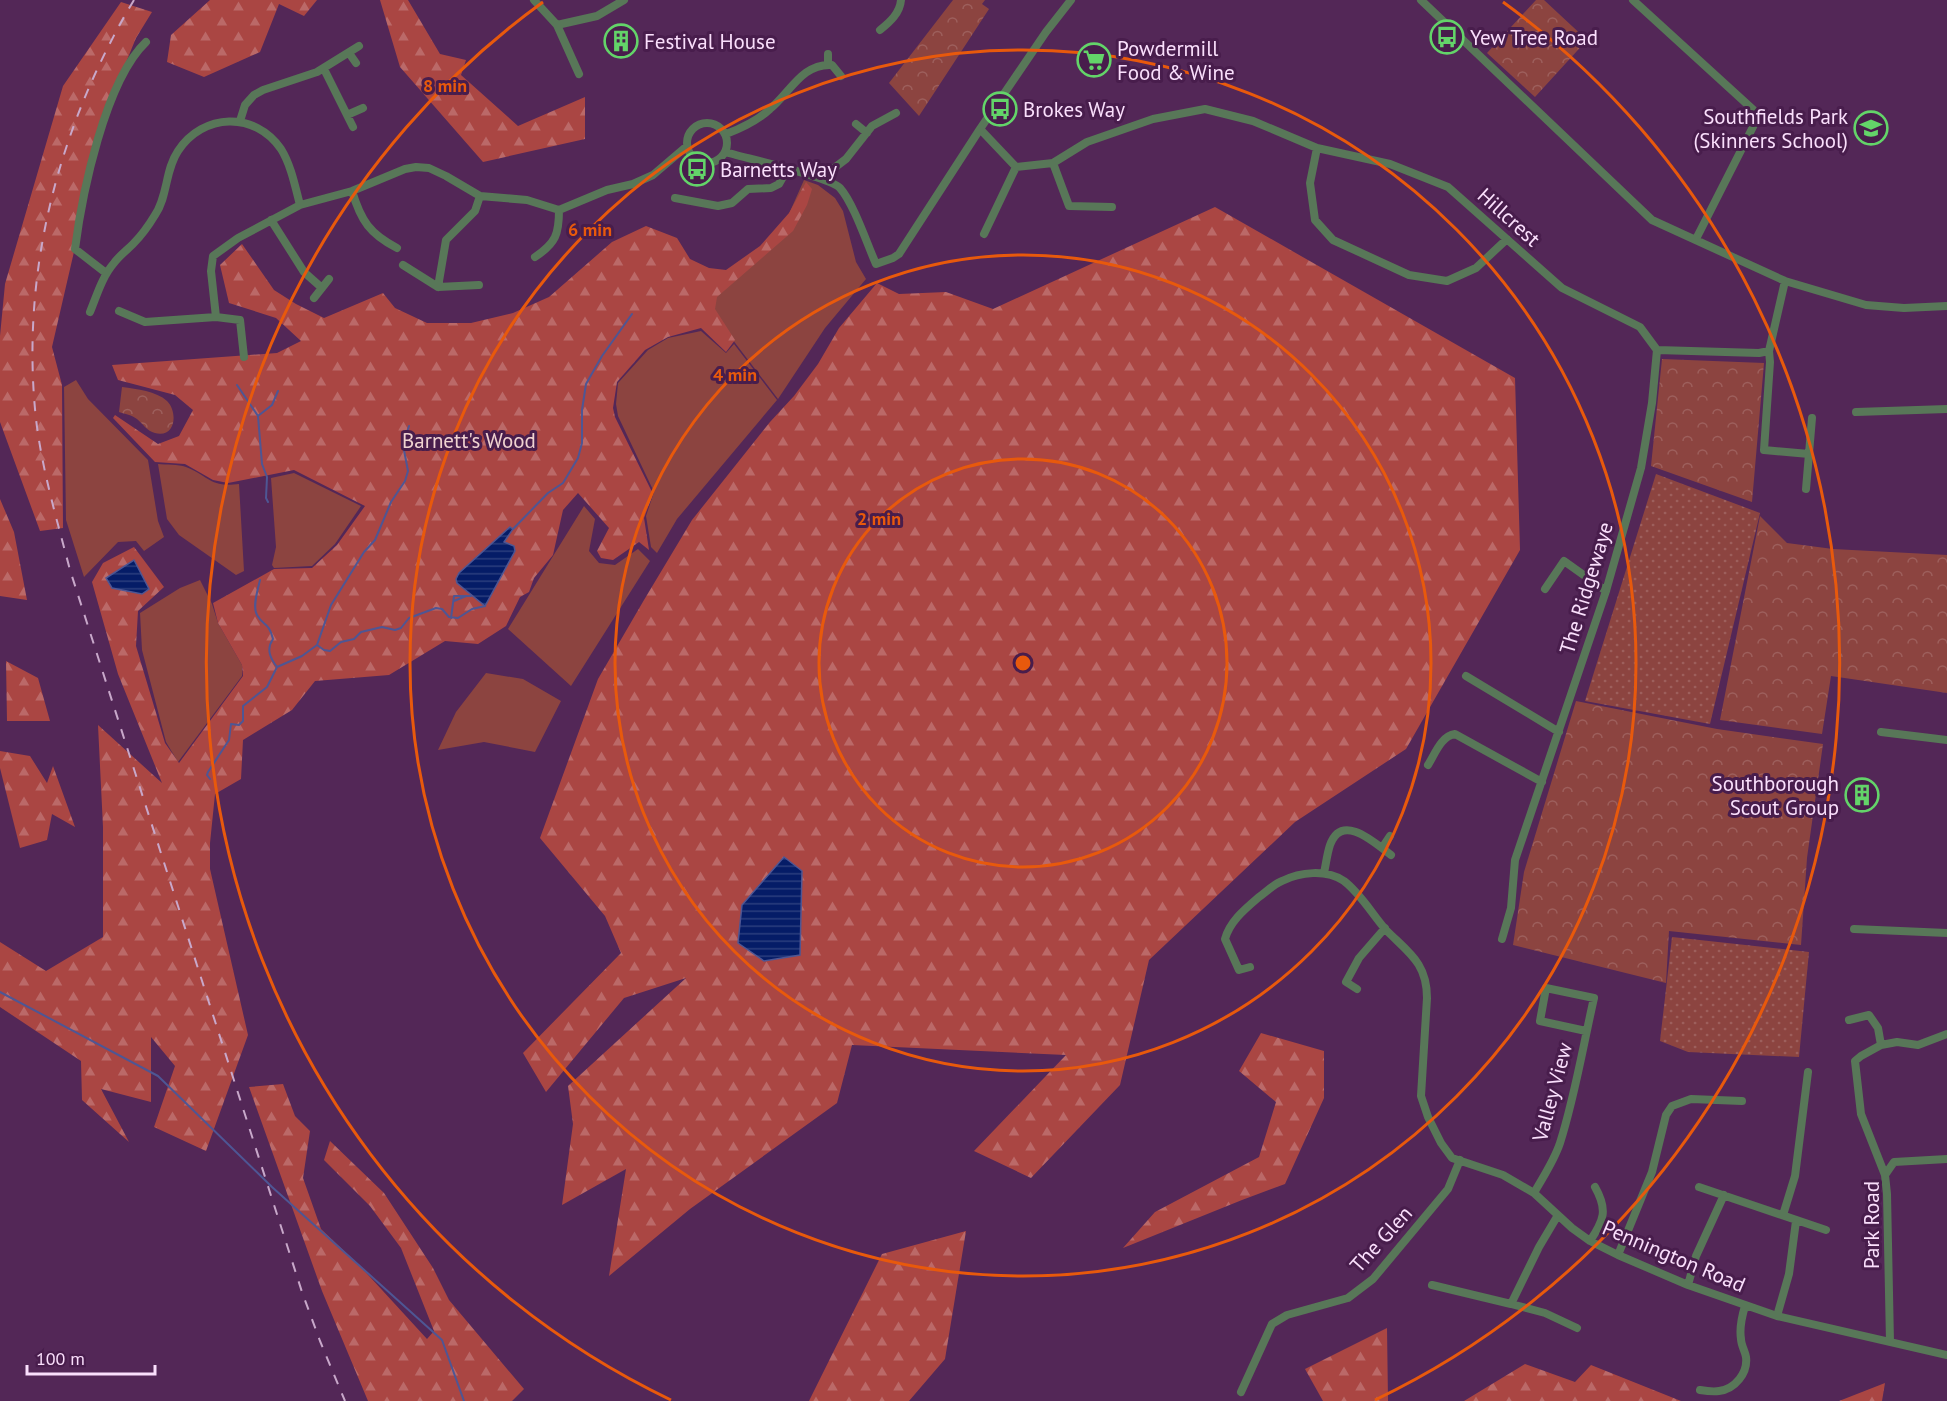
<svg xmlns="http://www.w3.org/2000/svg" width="1947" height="1401" font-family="'PT Sans',sans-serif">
<defs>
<pattern id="forest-firs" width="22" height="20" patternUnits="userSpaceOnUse" patternTransform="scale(1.5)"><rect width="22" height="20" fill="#aa4643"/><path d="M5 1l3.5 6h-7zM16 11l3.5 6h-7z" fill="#bb6968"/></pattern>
<pattern id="park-crowns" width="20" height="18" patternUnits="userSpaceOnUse" patternTransform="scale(1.5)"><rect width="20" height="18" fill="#8c4440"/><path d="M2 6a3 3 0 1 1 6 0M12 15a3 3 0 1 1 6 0" fill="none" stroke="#9d5f5c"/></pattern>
<pattern id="garden-dots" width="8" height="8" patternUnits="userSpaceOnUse" patternTransform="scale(1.5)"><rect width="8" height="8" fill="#8c4440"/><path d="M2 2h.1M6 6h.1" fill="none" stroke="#9d5f5c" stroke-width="1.8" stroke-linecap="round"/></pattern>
<pattern id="water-rules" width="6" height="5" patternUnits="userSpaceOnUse" patternTransform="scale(1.5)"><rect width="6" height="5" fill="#051c67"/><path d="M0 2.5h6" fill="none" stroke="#2a3d7e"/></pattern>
</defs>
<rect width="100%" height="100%" fill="#532757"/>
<path fill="#8c4440" d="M804 180 818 185 835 198 843 211 856 262 866 279 825 328 778 399 700 297 780 234Z
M701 331 726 353 734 344 777 400 677 519 657 553 651 547 646 516 654 492 618 416 616 404 618 383 648 350 668 338Z
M76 380 88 399 148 460 158 521 164 537 144 551 136 541 118 542 84 577 66 520 64 387Z
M158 464C166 465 178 464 186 467 209 476 210 488 239 484L244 571 236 575 179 535 167 519Z
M294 473 361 506 335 544 312 566 274 568 272 565 276 547 271 478Z
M584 506 595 519 589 551 599 563 615 565 638 549 650 561 571 686 508 629Z
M200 580 212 604 218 623 242 665V676L178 762 166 742 142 650 140 613 180 588Z
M486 673 523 679 561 701 535 752 484 742 438 750 456 712Z"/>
<path fill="url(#forest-firs)" d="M210 0H317L304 16 279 4 260 52 204 77 167 62 171 35Z
M380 0H408L440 54 466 60 461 75 518 126 585 97V139L483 162 400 67Z
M121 2 152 12 136 38 107 109 52 347 62 385 63 528 40 531 0 422V336L5 284 63 86Z
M806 182 812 189 807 205 793 231 717 297 715 309 735 340 726 352 701 328 668 337 645 350 617 382 613 408 615 417 653 494 644 518 649 550 639 542 613 560 601 558 597 551 609 528 578 493 563 510 553 555 534 578 529 592 520 597 506 626 478 644 445 641 389 675 315 681 292 710 243 740 241 779 215 794 210 843V869L248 1035 206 1151 154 1127 175 1066 151 1037V1102L101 1089 129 1142 82 1100 81 1061 0 1007V942L46 971 103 937V827L98 725 162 783 118 674 92 582 103 563 134 547 164 587 138 611 136 646 165 743 179 763 243 676 242 665 218 623 213 603 274 569 312 568 337 545 365 506 294 470 228 483 213 480 185 464 155 462 113 418 115 415 158 444 179 436 193 410 175 395 118 380 112 365 277 353 301 341 276 318 229 303 220 265 242 244 274 290 296 304 324 318 383 293 395 308 427 323H471L513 313 549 297 612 242 646 226 677 238 690 259 709 268 726 270 760 246 789 213Z
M1215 207 1515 378 1520 550 1406 749 1295 822 1149 960 1120 1085 1031 1178 974 1151 1066 1055 852 1045 837 1103 690 1209 609 1276 626 1169 562 1205 573 1124 568 1086 686 978 624 998 546 1092 523 1053 621 953 605 916 540 838 598 679 644 600 692 520 770 422 794 396 818 364 839 328 877 283 899 294 946 292 993 309Z
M0 499 14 532 27 600 0 596Z
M6 661 38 678 50 721H7Z
M0 751 30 756 47 783 53 766 75 827 52 814 47 840 20 848 0 768Z
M1261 1033 1324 1051V1098L1285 1184 1242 1200 1123 1248 1155 1212 1259 1157 1276 1102 1239 1071Z
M283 1084 295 1116 310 1131 303 1178 321 1229 360 1266 427 1339 434 1331 401 1248 370 1206 324 1160 330 1141 384 1193 433 1268 449 1300 524 1389 512 1401H368L322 1291 249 1087Z
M966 1231 945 1359 909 1401H809L882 1254Z
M1387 1328 1388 1401H1323L1305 1369Z
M1525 1364 1575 1382 1591 1365 1681 1401H1464Z
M1885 1383 1882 1401H1839Z"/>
<path fill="url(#park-crowns)" d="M953 0H985L982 4 989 9 919 116 889 83Z
M1536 0H1544L1587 40 1535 97 1487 53Z
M1662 359 1764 363 1752 502 1651 466Z
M122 387C137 389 156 391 167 401 178 412 176 438 155 433 147 431 143 424 137 419 132 415 125 414 119 412Z
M1760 516 1787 543 1833 549 1947 555V693L1831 676 1822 734 1720 720Z
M1576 701 1717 729 1823 744 1807 858 1801 945 1669 931 1666 983 1513 945 1524 872Z"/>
<path fill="url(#garden-dots)" d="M1656 474 1760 513 1710 724 1585 701Z
M1672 937 1809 952 1799 1057 1688 1052 1660 1041Z"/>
<path fill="url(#water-rules)" stroke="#4e5694" stroke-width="1.5" d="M510 527 513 529 504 542 514 546 515 551 485 606 457 583 456 579 459 573Z
M134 560 149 589 142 594 112 588 106 578Z
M784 857 802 871 800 955 764 961 738 943 742 905Z"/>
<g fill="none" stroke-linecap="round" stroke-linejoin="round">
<path stroke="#4e5694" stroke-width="2" d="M237 385 258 416
M268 502 266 498 267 477 262 464 258 416 272 405 278 391
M513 529 548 493 563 483 578 458 582 443V410L586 384 602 356 632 314
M260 580C258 589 252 607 257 615 263 626 269 622 273 639 266 649 270 658 277 667
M454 601 466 596
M451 618 454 596H471
M317 645 324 650 330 651 341 642 354 639 361 632 382 627 395 630 401 628 409 618 436 608 442 609 449 617 458 618 472 609 485 606
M210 779 207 775 208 772 229 740 231 724 239 725 243 721V706L267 687 277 667 302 656 317 645 331 605 364 552 375 540 391 502 405 481 408 471 403 445 409 426
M0 992 158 1076 272 1187 442 1340 464 1401"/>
<path stroke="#587758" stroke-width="8" d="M534 0 557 25 579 74
M1421 0 1652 220 1785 281 1866 305 1904 308 1947 306
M1633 0 1759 115 1696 239
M557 25 597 16 624 0
M880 30C890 22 900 13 901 0
M349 53 356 63
M828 65V54
M324 69 353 127
M347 115 363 108
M240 121 245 105 254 95 263 90 317 72 359 46
M687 143a20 20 0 1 1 40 0a20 20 0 1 1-40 0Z
M856 124 867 133
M980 129 1016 167 1053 163 1087 142 1153 119 1205 109 1253 121 1317 148 1390 164 1448 187 1562 288 1640 327 1657 350
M726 134C742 128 757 121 770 109 790 93 802 63 832 65L841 76
M1317 148 1310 183 1315 220 1333 240 1409 275 1447 281 1476 268 1507 239
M725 152C745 158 830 177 840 188 854 204 867 244 876 264L893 258 899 254 980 129 1046 32 1071 0
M1053 163 1069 206 1112 207
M821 178 846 159 872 126 896 113
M352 191C361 221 370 234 397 248
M675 198 718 206 732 203 748 189 771 188 779 184 787 170
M271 220 304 272 322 288
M984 234 1016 167
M535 257C556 243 559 234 559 210
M403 265 438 287
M106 273 75 249C82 194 105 81 146 42
M479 285 438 287 446 240 475 211 480 196
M314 298 329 279
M119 311 145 322 216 317 211 271 213 256 238 238 300 205 352 191 405 169 416 167 429 168 446 176 480 196 527 200 559 210 607 190 633 184 653 175 687 146
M90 312C97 295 102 277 114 263 119 256 127 250 133 244 142 235 149 225 155 215 168 196 165 170 178 151 203 113 255 111 281 149 291 165 295 186 300 205
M216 317 240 320 244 357
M1769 351 1770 362 1764 450 1809 454
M1856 412 1947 409
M1806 489 1812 418
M1545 589 1564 561 1606 591
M1466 676 1559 732
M1881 732 1947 740
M1428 765C1435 754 1441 736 1455 734L1542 782
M1382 848 1390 836
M1324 873C1326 864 1327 854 1330 845 1342 812 1375 843 1391 855
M1854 929 1947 933
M1502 939 1511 908 1515 860 1606 591 1641 468 1652 403 1657 350 1759 353 1769 351 1785 281
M1250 967 1239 970 1225 939C1230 921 1245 909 1259 897 1266 892 1274 884 1282 881 1300 872 1326 869 1344 881 1361 894 1372 914 1386 930 1409 953 1427 963 1427 998L1421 1096 1428 1117 1441 1143 1452 1158 1503 1175 1534 1193 1572 1228 1590 1241 1618 1255 1688 1285 1777 1316 1947 1355
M1357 989 1346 982 1359 958 1385 928
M1849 1020 1869 1015 1878 1028 1881 1045
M1885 1175 1861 1114 1855 1061 1861 1056 1881 1045 1897 1042 1918 1045 1947 1034
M1699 1187 1826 1230
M1534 1193C1543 1177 1554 1161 1560 1143 1575 1096 1583 1046 1594 998L1546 988 1540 1021 1586 1031
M1783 1215 1795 1176 1808 1072
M1590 1241C1604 1220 1608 1210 1595 1187
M1618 1255 1652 1172 1666 1115 1672 1106 1691 1099 1742 1101
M1432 1285 1511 1304 1539 1247 1558 1215
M1688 1285 1696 1256 1724 1195
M1511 1304 1545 1313 1577 1328
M1777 1316 1789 1274 1796 1221
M1890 1342 1887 1194 1885 1175 1894 1162 1947 1159
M1700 1390C1706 1391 1713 1392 1719 1391 1735 1389 1748 1373 1746 1357 1745 1351 1741 1345 1741 1339 1739 1327 1742 1316 1745 1306
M1241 1392 1272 1324 1287 1315 1348 1298 1373 1279 1448 1189 1460 1160"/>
<path stroke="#c8a8ca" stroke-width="2" stroke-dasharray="10 10" stroke-linecap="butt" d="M134 0C59 125 20 272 36 419 42 470 57 520 70 570L302 1292 320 1341 345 1401"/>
</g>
<g fill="none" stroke="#e8590c" stroke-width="3">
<circle cx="1023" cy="663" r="204"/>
<circle cx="1023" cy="663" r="408"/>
<circle cx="1023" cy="663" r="613"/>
<path d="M671 1400A817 817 0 0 1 543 2M1503 2A817 817 0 0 1 1375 1400"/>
</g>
<defs>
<g id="bus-ring" transform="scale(1.725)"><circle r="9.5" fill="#481d4c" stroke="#63d469" stroke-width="1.5"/><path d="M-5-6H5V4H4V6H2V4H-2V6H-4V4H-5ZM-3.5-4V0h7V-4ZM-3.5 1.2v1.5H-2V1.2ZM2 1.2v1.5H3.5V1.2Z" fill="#63d469"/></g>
<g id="building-ring" transform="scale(1.725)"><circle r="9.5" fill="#481d4c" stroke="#63d469" stroke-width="1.5"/><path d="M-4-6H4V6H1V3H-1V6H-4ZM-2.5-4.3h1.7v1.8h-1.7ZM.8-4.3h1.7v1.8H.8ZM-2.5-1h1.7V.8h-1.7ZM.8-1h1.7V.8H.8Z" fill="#63d469"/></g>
<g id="supermarket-ring" transform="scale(1.725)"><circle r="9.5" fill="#481d4c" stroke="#63d469" stroke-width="1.5"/><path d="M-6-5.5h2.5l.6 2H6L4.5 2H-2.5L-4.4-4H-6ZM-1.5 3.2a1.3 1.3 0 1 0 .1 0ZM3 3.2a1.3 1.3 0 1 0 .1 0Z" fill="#63d469"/></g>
<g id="school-ring" transform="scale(1.725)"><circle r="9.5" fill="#481d4c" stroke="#63d469" stroke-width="1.5"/><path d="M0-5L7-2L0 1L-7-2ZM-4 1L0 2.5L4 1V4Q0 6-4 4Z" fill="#63d469"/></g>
</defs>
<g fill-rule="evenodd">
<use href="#bus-ring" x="1447" y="37"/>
<use href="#building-ring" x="621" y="41"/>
<use href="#supermarket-ring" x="1094" y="60"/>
<use href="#bus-ring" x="1000" y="109"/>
<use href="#school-ring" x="1871" y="128"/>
<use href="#bus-ring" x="697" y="169"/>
<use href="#building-ring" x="1862" y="795"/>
</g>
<g text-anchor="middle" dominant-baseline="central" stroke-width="6" stroke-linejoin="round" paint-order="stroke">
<g font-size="21" fill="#fadffc" stroke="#481d4c" text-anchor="start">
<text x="1470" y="37">Yew Tree Road</text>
<text x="644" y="41">Festival House</text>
<text x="1117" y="48">Powdermill<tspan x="1117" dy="24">Food &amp; Wine</tspan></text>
<text x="1023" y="109">Brokes Way</text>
<text x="1848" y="116" text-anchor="end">Southfields Park<tspan x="1848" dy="24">(Skinners School)</tspan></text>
<text x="720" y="169">Barnetts Way</text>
<text x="1839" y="783" text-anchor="end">Southborough<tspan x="1839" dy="24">Scout Group</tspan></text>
</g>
<g font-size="21" fill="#fadffc" stroke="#481d4c">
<text transform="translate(1509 217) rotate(42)">Hillcrest</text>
<text transform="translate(1586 588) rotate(-73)">The Ridgewaye</text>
<text transform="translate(1552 1092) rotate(-75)">Valley View</text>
<text transform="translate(1871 1225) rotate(-90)">Park Road</text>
<text transform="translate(1381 1239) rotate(-48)">The Glen</text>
<text transform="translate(1674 1256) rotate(23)">Pennington Road</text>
</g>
<g font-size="21" fill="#f0d3d0" stroke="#481d4c">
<text x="469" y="440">Barnett's Wood</text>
</g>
</g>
<circle cx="1023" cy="663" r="9" fill="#e8590c" stroke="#481d4c" stroke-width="3"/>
<g font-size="18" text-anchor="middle" font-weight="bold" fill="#e8590c" stroke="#481d4c" stroke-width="6" stroke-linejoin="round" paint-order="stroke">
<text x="445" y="92">8 min</text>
<text x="590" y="236">6 min</text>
<text x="735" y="381">4 min</text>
<text x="879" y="525">2 min</text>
</g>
<path d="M27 1365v9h128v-9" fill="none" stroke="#fadffc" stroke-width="3"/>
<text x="36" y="1365" font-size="18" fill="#fadffc" stroke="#481d4c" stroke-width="4.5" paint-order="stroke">100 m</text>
</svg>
